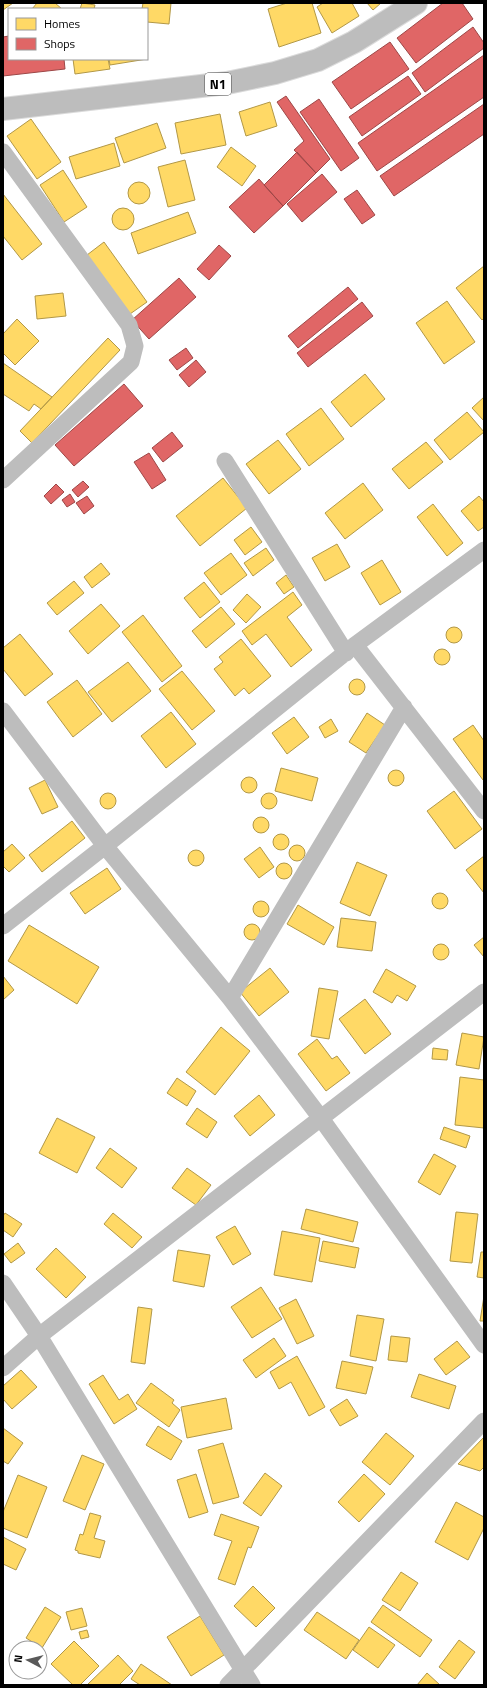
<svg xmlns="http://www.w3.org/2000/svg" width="487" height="1688" font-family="'Titillium Web',sans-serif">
<rect width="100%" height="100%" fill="#fff"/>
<path fill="#ffd966" stroke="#b29847" d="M3 3H13L3 10Z
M37 3H55L62 9H32Z
M82 3 95 5 94 9H80Z
M143 3H171L169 24 147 22V9H142Z
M287 3H312L321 33 279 47 268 9Z
M323 3H352L359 16 332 33 317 7Z
M367 3H381L373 10Z
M73 59H108L110 69 75 74Z
M109 59H147L110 65Z
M270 102 277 126 246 136 239 112Z
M220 114 226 145 181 154 175 123Z
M31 119 61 162 37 179 7 136Z
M157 123 166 148 124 163 115 138Z
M114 143 120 166 76 179 69 157Z
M231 147 256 166 242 186 217 167Z
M185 160 195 200 168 207 158 167Z
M63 170 87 207 64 222 40 185Z
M128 193a11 11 0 1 1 22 0a11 11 0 1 1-22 0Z
M3 194 42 244 22 260 3 236Z
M112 219a11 11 0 1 1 22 0a11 11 0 1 1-22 0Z
M188 212 196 233 138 254 131 233Z
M104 242 147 302 130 314 87 255Z
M484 266V318L482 320 456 288Z
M63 293 66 316 37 319 35 296Z
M447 301 475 342 444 364 416 323Z
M17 319 39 341 15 365 3 353V334Z
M108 338 120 350 32 443 20 431Z
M3 363 52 397 41 409 34 404 29 411 3 394Z
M365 374 385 399 351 427 331 402Z
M484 397V421L472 408Z
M321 408 344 439 309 466 286 434Z
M467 412 484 432 450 460 434 440Z
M278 440 301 469 269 494 246 464Z
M426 442 443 462 409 489 392 469Z
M223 478 247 508 200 546 176 516Z
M363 483 383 510 345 539 325 513Z
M479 496 484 502V527L478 531 461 511Z
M433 504 463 543 447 556 417 517Z
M251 527 262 542 245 555 234 540Z
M337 544 350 567 325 581 312 558Z
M266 548 274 560 253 576 244 563Z
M231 553 247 575 221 595 204 573Z
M382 560 401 592 380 605 361 573Z
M101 563 110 574 92 588 84 577Z
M286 575 294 587 284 594 276 583Z
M74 581 84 593 57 615 47 603Z
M204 582 220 602 200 618 184 598Z
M293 592 302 605 287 617 312 650 291 667 266 634 252 645 242 631Z
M247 594 261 607 246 623 233 610Z
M101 604 120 626 88 654 69 631Z
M221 607 235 624 206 648 192 631Z
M143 615 182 666 162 682 122 632Z
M446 635a8 8 0 1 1 16 0a8 8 0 1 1-16 0Z
M20 634 53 674 25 696 3 669V648Z
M241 639 271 676 249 694 244 688 235 696 214 669 223 662 219 657Z
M434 657a8 8 0 1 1 16 0a8 8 0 1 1-16 0Z
M128 662 151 691 112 722 88 692Z
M182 671 215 711 192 730 159 689Z
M349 687a8 8 0 1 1 16 0a8 8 0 1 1-16 0Z
M77 680 102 714 73 737 47 702Z
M171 712 196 744 166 768 141 736Z
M367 713 385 725 366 753 349 742Z
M294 717 309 737 287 754 272 733Z
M331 719 338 731 325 738 319 727Z
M473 725 484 741V779L483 780 453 739Z
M281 768 318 778 312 801 275 791Z
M388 778a8 8 0 1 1 16 0a8 8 0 1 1-16 0Z
M241 785a8 8 0 1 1 16 0a8 8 0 1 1-16 0Z
M45 780 58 807 42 814 29 788Z
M454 791 482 829 455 849 427 811Z
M100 801a8 8 0 1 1 16 0a8 8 0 1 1-16 0Z
M261 801a8 8 0 1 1 16 0a8 8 0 1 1-16 0Z
M253 825a8 8 0 1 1 16 0a8 8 0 1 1-16 0Z
M72 821 85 838 42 872 29 855Z
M273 842a8 8 0 1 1 16 0a8 8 0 1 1-16 0Z
M12 844 25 858 9 872 3 866V852Z
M289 853a8 8 0 1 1 16 0a8 8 0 1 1-16 0Z
M260 847 274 867 259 878 244 859Z
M188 858a8 8 0 1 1 16 0a8 8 0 1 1-16 0Z
M484 856V893L466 870Z
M357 862 387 875 370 916 340 903Z
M276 871a8 8 0 1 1 16 0a8 8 0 1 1-16 0Z
M107 868 121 889 85 914 70 893Z
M432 901a8 8 0 1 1 16 0a8 8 0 1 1-16 0Z
M253 909a8 8 0 1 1 16 0a8 8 0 1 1-16 0Z
M298 905 334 927 324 945 287 924Z
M341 918 376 922 372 951 337 947Z
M244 932a8 8 0 1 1 16 0a8 8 0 1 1-16 0Z
M29 925 99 967 77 1004 8 961Z
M484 937V957L474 945Z
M433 952a8 8 0 1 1 16 0a8 8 0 1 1-16 0Z
M270 968 289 992 259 1016 240 992Z
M386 969 416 986 407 1001 397 995 392 1003 373 992Z
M3 976 14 990 3 1000Z
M319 988 338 991 329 1039 311 1036Z
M365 999 391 1034 365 1054 339 1019Z
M221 1027 250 1051 215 1095 186 1072Z
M462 1033 484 1037 479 1069 456 1065Z
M317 1039 332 1059 337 1056 350 1073 326 1091 298 1054Z
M433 1048 448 1050 447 1060 432 1059Z
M460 1077 484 1080V1128L455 1125Z
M177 1078 196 1091 187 1106 167 1093Z
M259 1095 275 1115 250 1136 234 1116Z
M197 1108 217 1122 207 1138 186 1124Z
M57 1118 95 1137 77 1173 39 1153Z
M444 1127 470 1136 466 1148 440 1139Z
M110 1148 137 1168 122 1188 96 1168Z
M434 1154 456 1166 440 1195 418 1182Z
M187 1168 211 1185 196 1205 172 1188Z
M306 1209 358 1222 353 1242 301 1229Z
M456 1212 478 1214 472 1263 450 1261Z
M5 1213 22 1224 13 1237 3 1230V1216Z
M113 1213 142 1237 132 1248 104 1224Z
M235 1226 251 1254 233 1265 216 1237Z
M282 1231 320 1238 312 1282 274 1275Z
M323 1241 359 1248 355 1268 319 1261Z
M18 1243 25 1253 11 1263 4 1254Z
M56 1248 86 1277 66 1298 36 1269Z
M178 1250 210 1255 204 1287 173 1281Z
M481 1252H484V1278L477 1277Z
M261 1287 282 1319 252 1338 231 1307Z
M484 1296V1321H480Z
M296 1299 314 1336 297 1344 279 1308Z
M138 1307 152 1309 145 1364 131 1362Z
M357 1315 384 1319 376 1361 350 1356Z
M391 1336 410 1338 407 1362 388 1360Z
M274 1338 286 1356 256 1378 243 1360Z
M457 1341 470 1357 446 1375 434 1359Z
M297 1356 325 1407 309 1416 291 1382 279 1389 270 1372Z
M342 1361 373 1367 366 1394 336 1388Z
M21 1370 37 1387 12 1409 3 1399V1386Z
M419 1374 456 1386 449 1409 411 1397Z
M103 1375 119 1400 128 1394 137 1409 114 1424 89 1384Z
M151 1383 174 1400 172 1403 180 1410 169 1427 136 1403Z
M226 1398 232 1429 187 1438 181 1407Z
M347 1399 358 1416 340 1426 330 1410Z
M158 1426 182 1441 171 1460 146 1445Z
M3 1428 23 1443 8 1464 3 1461Z
M386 1433 414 1456 390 1485 362 1462Z
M484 1437V1467L480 1471 458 1464Z
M223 1443 239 1497 213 1504 198 1450Z
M82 1455 104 1464 85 1510 63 1501Z
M265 1473 282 1486 261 1516 243 1503Z
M196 1474 208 1512 189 1518 177 1480Z
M364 1474 385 1494 359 1522 338 1502Z
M18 1475 47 1487 27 1538 3 1528V1512Z
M456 1502 484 1517V1528L468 1560 435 1542Z
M90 1513 101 1516 94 1538 105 1541 100 1558 78 1553V1551L75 1550 80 1534 83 1535Z
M221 1514 259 1527 251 1548 248 1547 235 1585 218 1579 232 1541 214 1535Z
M3 1537 26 1549 16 1570 3 1564Z
M401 1572 418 1583 400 1611 382 1600Z
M253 1586 275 1608 256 1627 234 1606Z
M383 1605 432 1640 420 1657 371 1622Z
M45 1607 61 1617 42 1648 26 1638Z
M82 1608 87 1626 71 1630 66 1612Z
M317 1612 359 1640 346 1659 304 1630Z
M200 1616 224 1655 191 1676 167 1637Z
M369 1627 395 1645 378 1668 353 1650Z
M87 1630 89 1637 81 1639 79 1632Z
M459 1640 475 1652 455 1679 439 1667Z
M74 1641 99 1666 80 1685H73L51 1664Z
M118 1655 133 1671 119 1685H87Z
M141 1664 172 1685H140L131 1679Z
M427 1673 440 1685H417Z"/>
<path fill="#e06666" stroke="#9d4747" d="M443 3H462L473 19 416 63 397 38Z
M473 27 484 43V48L425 92 412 73Z
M9 36V59H64L65 69 3 76V37Z
M390 42 409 69 351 109 332 82Z
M484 55V97L377 171 358 143Z
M408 76 421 94 362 136 349 117Z
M286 96 330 159 316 173 294 150 304 141 277 102Z
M319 99 359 158 341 171 300 112Z
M484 104V134L394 196 380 176Z
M297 152 316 173 283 206 264 185Z
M322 174 337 192 302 222 287 204Z
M259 179 283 206 254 233 229 207Z
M357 190 375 215 362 224 344 199Z
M219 245 231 256 209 280 197 269Z
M179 278 196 297 149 339 132 320Z
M348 287 358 299 298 348 288 336Z
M362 302 373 316 308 367 297 353Z
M186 348 193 358 177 370 169 360Z
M196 360 206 372 189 387 179 375Z
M124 384 143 406 74 466 55 445Z
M172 432 183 446 163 462 152 448Z
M149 453 166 480 152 489 134 462Z
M83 481 89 487 78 497 72 490Z
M56 484 64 492 51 504 44 496Z
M70 494 75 502 67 507 62 500Z
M87 496 94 506 84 514 76 503Z"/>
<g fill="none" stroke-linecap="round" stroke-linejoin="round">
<g stroke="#dbdbdb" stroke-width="24">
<path id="highway" d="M3 109 227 83 275 73 318 60 354 42 416 3"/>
</g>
<path stroke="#bdbdbd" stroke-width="17" d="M3 152 129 325 135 346 131 362 3 480
M225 461 346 653
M355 645 484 811
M404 707 230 998 320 1117 484 1345
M3 711 105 846 355 645 484 550
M3 926 105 846 230 998
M3 1283 39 1336 252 1685
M3 1368 39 1336 484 992
M228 1685 484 1421"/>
<use href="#highway" stroke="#bdbdbd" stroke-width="22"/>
</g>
<g text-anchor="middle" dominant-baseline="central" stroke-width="4" stroke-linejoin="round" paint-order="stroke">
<rect fill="#fff" stroke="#4c4c4c" stroke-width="1" x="205" y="73" width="26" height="22" rx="3"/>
<g font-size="13" font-weight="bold" fill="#000">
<text x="218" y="84">N1</text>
</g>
</g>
<rect width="487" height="1688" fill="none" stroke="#000000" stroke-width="8"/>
<rect x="8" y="8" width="140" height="52" fill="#ffffff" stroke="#999999"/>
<rect x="16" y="18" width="20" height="12" fill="#ffd966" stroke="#999999"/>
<text x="44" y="28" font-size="12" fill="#000000">Homes</text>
<rect x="16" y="38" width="20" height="12" fill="#e06666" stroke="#999999"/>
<text x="44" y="48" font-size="12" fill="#000000">Shops</text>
<g transform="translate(28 1660) rotate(277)"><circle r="19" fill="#ffffff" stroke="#999999"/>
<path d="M0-3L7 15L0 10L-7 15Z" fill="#595959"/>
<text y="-6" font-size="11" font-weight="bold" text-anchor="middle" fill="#000000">N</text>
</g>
</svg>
